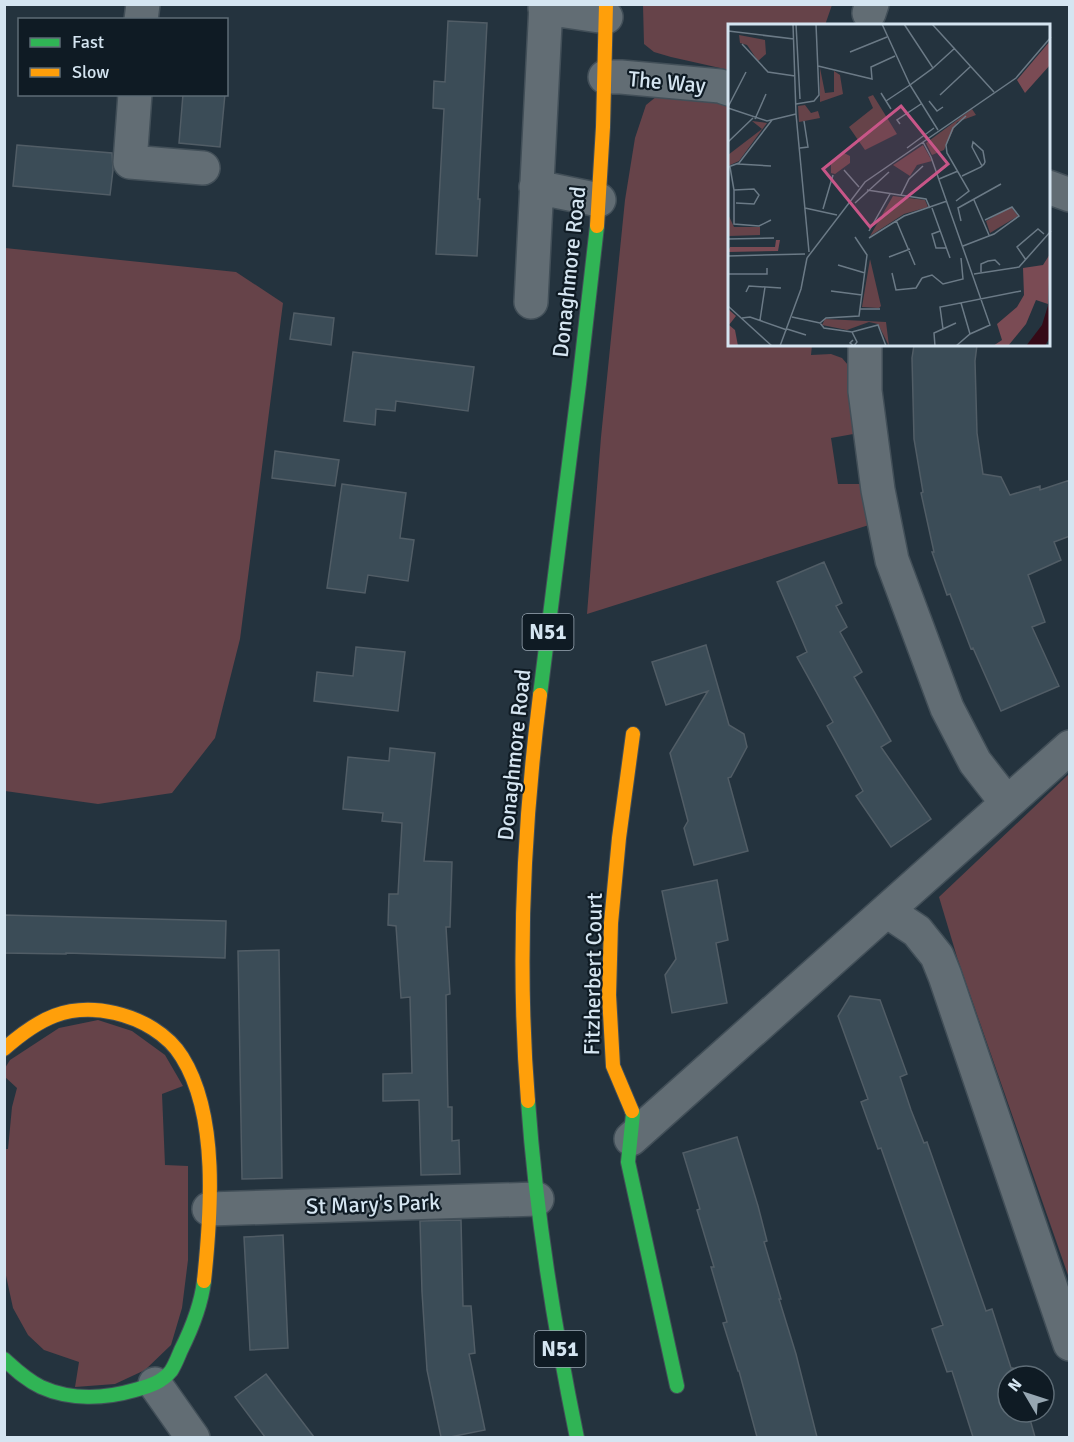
<svg xmlns="http://www.w3.org/2000/svg" width="1074" height="1442" font-family="Signika,sans-serif">
<rect width="100%" height="100%" fill="#24333e"/>
<path fill="#664349" d="M643 5V4L832 5 825 25 729 26V70L671 57 654 52 644 44Z
M662 92 729 104V345H812L811 355 831 354 842 358 848 365 853 376 859 433 831 438 838 484H860L869 525 587 614 601 437 625 200 635 138 646 105Z
M5 248 236 272 283 303 240 639 215 738 172 793 98 804 5 791Z
M1069 774V1278L957 957 939 897Z
M98 1020 132 1031 165 1055 183 1086 162 1094 165 1165 188 1166V1260L182 1308 171 1345 145 1370 115 1384 75 1387 79 1362 44 1350 28 1335 13 1308 5 1271 4 1149H8L12 1107 17 1088 5 1077V1068L10 1060 59 1028Z"/>
<path fill="#3b4c57" stroke="#515d66" stroke-width="1.5" d="M448 21 487 23 478 199H480L477 256 436 254 444 109 433 108 434 81 445 82Z
M183 94H225L220 147 179 143Z
M17 145 112 153 113 170 110 195 13 186Z
M294 313 334 318 331 345 290 339Z
M914 345H977L975 361 977 433 983 474 1001 477 1010 495 1040 486V490L1070 480V536L1054 542 1061 560 1028 575 1045 622 1032 627 1059 686 1001 711 973 648 971 649 950 594 947 595 932 552H934L921 493 923 492 914 439 912 358Z
M353 352 474 367 468 411 396 401 395 411 376 409 375 425 344 421Z
M275 451 339 460 335 486 272 478Z
M342 484 406 493 400 538 414 540 408 581 368 575 365 593 327 588Z
M824 562 842 603 836 606 847 627 840 632 862 672 854 677 891 741 881 747 931 819 891 847 856 796 863 791 827 726 833 722 797 657 807 652 777 582Z
M706 645 729 725 744 734 747 747 731 777 728 778 748 851 694 865 684 828 688 821 670 753 708 691 666 705 652 662Z
M356 647 405 652 398 711 314 701 317 672 353 676Z
M390 748 435 753 424 861 452 862 450 927H446L450 994 446 995 448 1107H452V1141L459 1140 460 1174 421 1175 419 1100 383 1101V1074L412 1073 410 997 401 998 396 926 388 925 389 894H398L402 823 382 821 383 813 343 809 348 757 389 761Z
M717 880 728 940 716 943 727 1003 672 1013 665 975 676 959 662 891Z
M4 915 226 921 225 958 66 953V954L4 953Z
M279 950 282 1178 242 1179 238 951Z
M850 996 880 1000 907 1074 900 1077 911 1110 924 1143 927 1142 986 1311 992 1309 1011 1368H1013L1015 1376H1008V1412H1028L1035 1437H973L952 1371 947 1372 932 1329 943 1325 881 1148 878 1149 861 1102 868 1099 838 1016Z
M737 1137 758 1206 767 1241 764 1242 781 1299H779L796 1354 817 1437H757L739 1371H738L723 1323 727 1322 711 1267H714L697 1210 700 1209 683 1153Z
M461 1220 463 1306H471L475 1353 469 1354 485 1430 450 1437H441L427 1370 422 1292 420 1221Z
M283 1235 288 1348 250 1350 244 1237Z
M266 1374 285 1399 314 1437H265L235 1397Z"/>
<g fill="none" stroke-linecap="round" stroke-linejoin="round">
<g stroke="#424f58" stroke-width="36">
<path id="street" d="M545 8 606 17
M869 13 872 4
M141 20 143 4
M605 77H621L720 86 729 89
M135 94 130 162 203 168
M536 187 599 200
M1048 187 1070 195
M531 302 546 4
M865 345V391L878 490 892 560 947 708 975 762 1007 803
M887 911 917 931 937 956 945 976 1070 1344
M631 1139 1070 747
M209 1209 537 1199
M155 1384 193 1438"/>
</g>
<g stroke="#424f58" stroke-width="16">
<path id="fast" d="M540 695 579 384 597 226
M528 1101C536 1215 554 1326 577 1438
M632 1111 633 1114 628 1162 677 1386
M4 1359C15 1369 26 1380 41 1387 70 1400 104 1399 135 1390 149 1386 161 1383 171 1371 175 1365 178 1357 181 1350 192 1328 201 1306 204 1281"/>
</g>
<g stroke="#424f58" stroke-width="16">
<path id="slow" d="M597 226 603 127 606 4
M4 1049C38 1019 68 1002 115 1013 141 1019 168 1034 182 1057 219 1116 211 1214 204 1281
M528 1101C517 966 523 830 540 695
M632 1111 613 1066 609 995 611 923 619 838 633 734"/>
</g>
<use href="#street" stroke="#626d74" stroke-width="33"/>
<use href="#fast" stroke="#30b455" stroke-width="14"/>
<use href="#slow" stroke="#ff9f0a" stroke-width="14"/>
</g>
<g text-anchor="middle" dominant-baseline="central" stroke-width="4.5" stroke-linejoin="round" paint-order="stroke">
<g fill="#0f1b24" stroke="#9aa8b4" stroke-width="1.5">
<rect x="522.5" y="614" width="51" height="36" rx="4.5"/>
<rect x="534.5" y="1331" width="51" height="36" rx="4.5"/>
</g>
<g font-size="21" font-weight="bold" fill="#d5e5f1">
<text x="548" y="632">N51</text>
<text x="560" y="1349">N51</text>
</g>
<g font-size="22" fill="#d5e5f1" stroke="#0f1b24">
<text transform="translate(667 82) rotate(5)">The Way</text>
<text transform="translate(569 272) rotate(-84)">Donaghmore Road</text>
<text transform="translate(514 755) rotate(-84)">Donaghmore Road</text>
<text transform="translate(593 974) rotate(-89)">Fitzherbert Court</text>
<text transform="translate(373 1204) rotate(-2)">St Mary's Park</text>
</g>
</g>
<g transform="translate(728 24)">
<rect width="322" height="322" fill="#24333e"/>
<path d="M11 11 37 16 38 30 30 37 19 21 12 19ZM92 44 97 69 106 68V47L112 51 115 70 92 78ZM145 71 169 110 137 126 121 103 145 84 140 73ZM77 81 83 89 90 87 92 94 71 98 70 82ZM244 85 248 91 229 98 216 126 204 131 198 119ZM24 97 39 99 11 137 0 142V131L34 105ZM195 121 204 137 189 141 182 152 165 141ZM116 129 122 132V139L107 150 103 149V137ZM165 172 197 176 200 183 176 190 142 212ZM283 183 290 192 262 209 258 197ZM0 190 6 203H32V211L1 212ZM142 235 153 282 151 284 134 283ZM97 295 158 298 161 322 150 300 141 298 119 306 94 301Z" fill="#664349"/>
<path d="M322 17V41L297 69 289 56ZM48 216H52L50 227 0 228 2 223H47ZM322 230 320 280 308 276 298 300 280 322H265L274 316 269 300 289 283 296 271 295 244 315 241ZM0 285 8 292 1 301 7 306 10 322H0Z" fill="#7a4b54"/>
<path d="M322 275V313L317 322H298L314 301Z" fill="#350a17"/>
<path fill="none" stroke="#6b7a86" stroke-width="1.5" d="M65 0 68 90 81 228M68 0 72 75M154 0 182 61M176 0 205 44 182 61 210 106M204 0 266 68M0 7 66 15M14 20 40 48 67 52M122 28 159 13M90 42 144 55 143 43 167 32M205 44 227 24M153 69 163 85M212 71 243 42M158 77 182 61M201 77 209 87 215 83M68 80 86 77 91 71 88 0M0 83 18 48M0 84 39 97 68 90M27 95 38 70M172 100 169 96 193 80M0 118 25 94M195 118 203 133 262 301 242 310 228 322M72 124 80 123 76 97M179 124 206 104M10 140 43 142M0 143 11 139 44 96M2 143 6 166V200L31 202 43 196M116 146 131 163M234 152 253 143 256 140 257 138 255 127 245 118 244 123 254 142M211 155 230 147M6 166 26 165 31 171 26 180 8 179M139 166 198 175 202 184M173 171 181 155 195 142M246 176 261 211M228 177 241 167 219 129 218 121 225 104 238 92M127 179 161 148M77 184 109 191M204 184 222 234M95 185 105 151M168 196 187 241M233 197 230 184 273 160M141 207 162 170M212 207 204 210 208 224H219M141 214 176 192 219 177M0 215 46 214M235 222 266 210 291 192 284 183 257 196M0 232 77 230M161 233 182 225M79 234 137 158 288 54 323 13M298 236 289 223 310 205 316 210M110 241 137 249M253 248V240L260 237 267 236 272 241M164 249 168 266 188 264 194 254M0 250H39V244M246 250 291 243 323 207M194 254 204 251 215 260 235 255 233 234M103 267 134 271M18 268 21 262 53 264M233 279 242 310M0 282 44 322M132 285H152M64 293 92 299M14 294 22 293 59 306M32 296 37 263M92 299 98 294 131 292 139 231 127 213M92 299 96 304 124 308 150 301 158 322M59 305 78 311M215 305 212 283 293 267M124 308 129 318 126 322 122 319 125 316M52 322 73 265 79 234M207 322 206 309 228 299"/>
<path fill="#c85688" fill-opacity="0.15" stroke="#c85688" stroke-width="3" d="M173 82 220 140 142 203 95 145Z"/>
<rect width="322" height="322" fill="none" stroke="#d5e5f1" stroke-width="3"/>
</g>
<rect width="1074" height="1442" fill="none" stroke="#d5e5f1" stroke-width="12"/>
<rect x="18" y="18" width="210" height="78" fill="#0f1b24" stroke="#5e6c76" stroke-width="1.5"/>
<rect x="30" y="38" width="30" height="9" fill="#30b455" stroke="#5e6c76" stroke-width="1.5"/>
<text x="72" y="48" font-size="18" fill="#d5e5f1">Fast</text>
<rect x="30" y="68" width="30" height="9" fill="#ff9f0a" stroke="#5e6c76" stroke-width="1.5"/>
<text x="72" y="78" font-size="18" fill="#d5e5f1">Slow</text>
<g transform="translate(1026 1394) rotate(309)"><circle r="28" fill="#0f1b24" stroke="#5e6c76" stroke-width="1.5"/>
<path d="M0-4.5L10 22L0 15L-10 22Z" fill="#97a7b2"/>
<text y="-9" font-size="16" font-weight="bold" text-anchor="middle" fill="#d5e5f1">N</text>
</g>
</svg>
